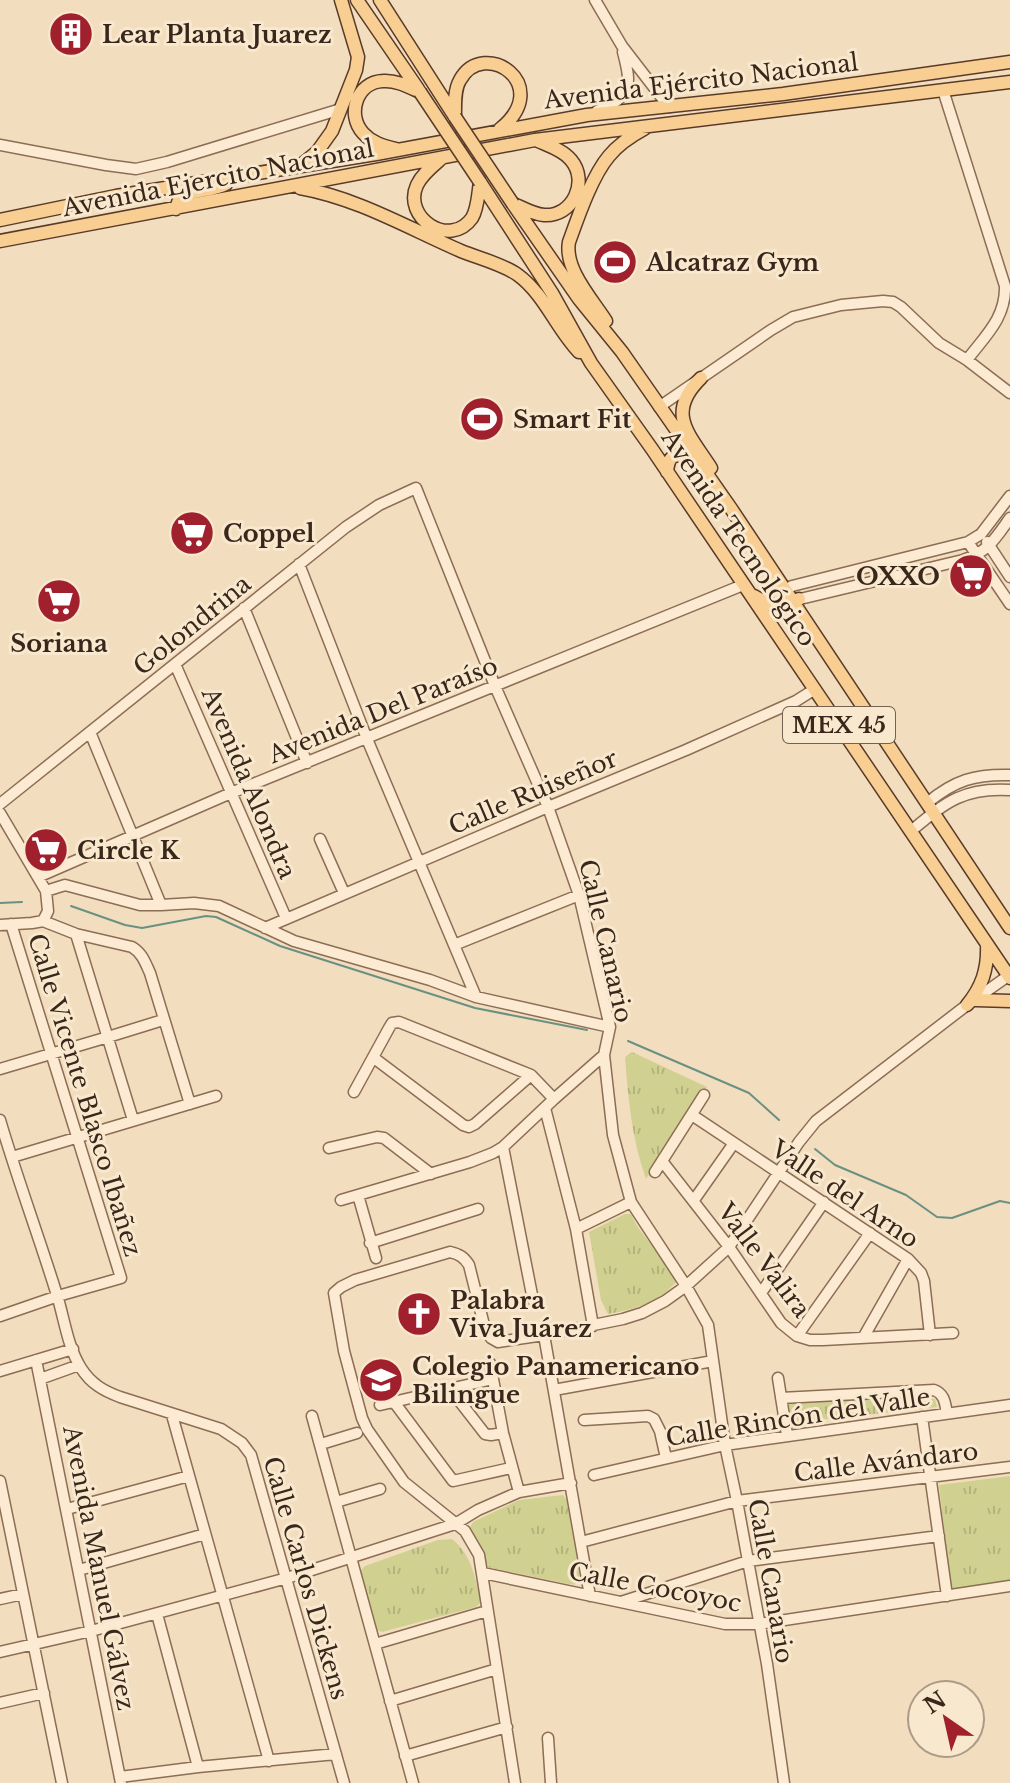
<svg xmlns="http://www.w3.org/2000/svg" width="1010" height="1783" font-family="'Libre Baskerville',serif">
<defs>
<pattern id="grass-tufts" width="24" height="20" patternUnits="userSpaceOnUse" patternTransform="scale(2)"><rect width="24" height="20" fill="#d0d191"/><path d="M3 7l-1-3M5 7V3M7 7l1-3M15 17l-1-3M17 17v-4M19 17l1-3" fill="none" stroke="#b3b37c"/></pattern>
</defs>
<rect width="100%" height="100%" fill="#f2ddbe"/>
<path fill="url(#grass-tufts)" d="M632 1052 707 1087 646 1179C632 1140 628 1098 625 1057Z
M625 1214H631L637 1226 678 1280C658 1303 637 1309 608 1314L601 1300 589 1232Z
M935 1399 937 1407 793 1423 788 1401Z
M1010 1476V1581L951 1589 939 1485Z
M563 1495 567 1501 580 1579C578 1585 574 1585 568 1584L488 1567 475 1538 469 1529 473 1522 519 1500Z
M452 1539C472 1555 475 1578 481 1602L476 1607 382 1632 377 1630 360 1571 365 1566 438 1540Z"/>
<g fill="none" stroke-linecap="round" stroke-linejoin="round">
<path stroke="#689183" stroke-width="2" d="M0 903 22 902
M71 906 125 925 142 928 206 916 216 917 280 946 475 1008 587 1030
M628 1041 749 1093 779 1120
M815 1149 835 1165 906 1195 937 1217 952 1218 1000 1201 1010 1203"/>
<g stroke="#8c6d55" stroke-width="13">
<path id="minor" d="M595 0 622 46 669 107
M943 90 1005 286C1006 318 985 336 967 360
M597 111C632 96 632 87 623 52
M0 145 106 165 136 169 167 162 341 109
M659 407 771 330 793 317 841 305 883 301 893 302 901 307 939 343 967 360 1010 393
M968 542 1010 604
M987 542 1010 577
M299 564 367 739 476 997
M786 590 792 586 968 542 981 534 1010 496
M800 599 963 560C988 552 995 539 1010 518
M244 608 307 763
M175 664 286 918
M90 732 161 905
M927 803C955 780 975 774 1010 775
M0 804 346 527 379 505 416 488 495 686 548 807 579 895 610 1027 604 1055 613 1135 631 1202 686 1286 708 1325 725 1445 737 1501 767 1664 784 1783
M0 813 46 891 48 911 43 921
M911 831C945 803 963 787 1010 790
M320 839 344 893
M38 877 231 793 738 587 743 583
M46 891 65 885 140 905H161L194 903 219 906 294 941 430 980 476 997 610 1027
M0 925 32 923 43 921 76 934 132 947C142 953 145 962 150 973L190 1104
M265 928 548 807 686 750 796 701 815 689
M76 934 133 1120
M454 945 579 895
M374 1058 463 1125 469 1127 475 1124 531 1075
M0 1069 108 1037 163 1020
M354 1092 389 1028 392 1023 399 1022 531 1075 554 1099
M545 1108 576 1229 593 1326
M692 1115 908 1259 921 1273 924 1281 930 1335
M0 1120C17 1178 38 1234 56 1292 64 1316 67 1346 81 1368 91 1384 104 1391 120 1397L221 1429 242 1443 251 1455 344 1783
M503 1147 533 1300
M329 1148 377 1137 384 1138 431 1174
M12 1157 216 1096
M662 1161 729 1247 781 1323 797 1336 810 1340H823L953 1333
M655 1172 704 1095
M358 1195 376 1258
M341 1200 470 1162 493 1153 503 1147 554 1099 604 1055
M694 1200 734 1143
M576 1229 631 1202
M370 1243 478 1209
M761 1293 824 1202
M0 1316 58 1296 121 1278 11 924
M544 1335 590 1596
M797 1336 870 1233
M863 1338 908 1259
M36 1360 121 1783
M490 1363 503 1433 519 1492
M0 1371 73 1349
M778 1378 787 1435
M40 1379 79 1365
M450 1389 485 1434 491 1435 503 1433
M554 1390 713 1361
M781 1398 934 1390C945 1394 945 1404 947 1413
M394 1402 453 1481 511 1468
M380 1405 493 1379
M172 1415 269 1761
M312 1416 413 1783
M922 1417 947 1596
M584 1420 648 1416 654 1419 660 1431 666 1458
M321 1444 357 1433
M594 1475 725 1445 1010 1405
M0 1481 62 1783
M336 1502 380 1489
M67 1509 189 1476
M581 1542 737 1501 1010 1467
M79 1570 205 1534
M483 1573 725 1624H759L1010 1586
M0 1599 23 1594
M621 1602 748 1561 939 1536
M157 1614 198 1767
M375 1644 487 1611
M0 1652 91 1631 287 1578 455 1524 478 1510 519 1492 571 1483
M390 1701 497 1669
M0 1703 44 1693
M548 1738 551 1783
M405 1756 507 1727
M120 1777 198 1767 336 1754
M515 1783 479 1555 465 1531 404 1482 367 1429 362 1418 344 1351 334 1293 341 1287 355 1280 450 1252C459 1254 464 1257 469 1265L485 1329 491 1338 498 1342 544 1335 623 1319 642 1313 665 1301 686 1286 729 1247 799 1142 816 1121 967 1005 1008 976"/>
</g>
<g stroke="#593b2a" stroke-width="15">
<path id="major" d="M357 0 418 89
M380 0 455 117
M455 117C455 105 454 90 460 80 484 37 555 85 500 129
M396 149C383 146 372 143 363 133 346 114 357 82 383 81 396 80 409 87 420 92
M442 158C433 166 422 174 417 185 402 218 450 249 472 218 478 208 478 194 480 182
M301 165 317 152 332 131 356 70 358 57 341 0
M480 182 552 293 591 363 652 449 1010 978
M300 188C357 198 408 228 461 251 478 258 503 264 518 275 545 295 556 328 579 352
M513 204 579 299 622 352 732 510 1010 928
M514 204C523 208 533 214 544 215 573 217 589 181 571 160 563 150 549 146 538 141
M176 209C178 203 178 199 183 196 192 190 213 191 226 184
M0 220 116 196 376 154 587 115 783 94 1010 62
M0 241 535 140 1010 82
M606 321C592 299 564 269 569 242 578 217 592 176 609 156 618 145 631 136 644 129
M701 378C665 413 689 434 711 468
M667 472C669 450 678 455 695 459
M754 596C777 609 775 608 799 599
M976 1000 1010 1001
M967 1005C982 987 988 969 987 945"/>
</g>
<use href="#minor" stroke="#fcebd2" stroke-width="10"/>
<use href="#major" stroke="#f9ce92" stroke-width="12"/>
<g stroke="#593b2a" stroke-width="15" stroke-linecap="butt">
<path id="major-bridge" d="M420 92 480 182
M455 117 513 204"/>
</g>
<use href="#major-bridge" stroke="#f9ce92" stroke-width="12"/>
</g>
<defs>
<g id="building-disc" transform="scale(2.3)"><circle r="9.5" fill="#a0202d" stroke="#f8e8ce"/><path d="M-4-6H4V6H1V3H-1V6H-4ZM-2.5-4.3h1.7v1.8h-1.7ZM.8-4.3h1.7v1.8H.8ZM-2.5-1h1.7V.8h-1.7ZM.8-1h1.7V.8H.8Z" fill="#fff"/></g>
<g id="stadium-disc" transform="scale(2.3)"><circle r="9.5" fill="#a0202d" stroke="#f8e8ce"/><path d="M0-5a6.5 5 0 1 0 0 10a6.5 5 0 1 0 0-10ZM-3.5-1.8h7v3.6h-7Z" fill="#fff"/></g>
<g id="supermarket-disc" transform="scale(2.3)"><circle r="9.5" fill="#a0202d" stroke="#f8e8ce"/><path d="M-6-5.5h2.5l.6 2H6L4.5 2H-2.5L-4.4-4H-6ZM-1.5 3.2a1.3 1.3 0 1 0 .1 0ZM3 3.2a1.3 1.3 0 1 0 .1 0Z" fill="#fff"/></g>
<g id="church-disc" transform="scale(2.3)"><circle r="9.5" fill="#a0202d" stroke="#f8e8ce"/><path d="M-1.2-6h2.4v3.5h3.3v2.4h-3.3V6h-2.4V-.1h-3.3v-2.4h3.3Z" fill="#fff"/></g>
<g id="school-disc" transform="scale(2.3)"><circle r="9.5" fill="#a0202d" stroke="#f8e8ce"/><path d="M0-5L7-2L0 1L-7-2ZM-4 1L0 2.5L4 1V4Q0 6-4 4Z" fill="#fff"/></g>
</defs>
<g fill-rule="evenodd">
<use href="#building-disc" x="71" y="34"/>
<use href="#stadium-disc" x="615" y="262"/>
<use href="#stadium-disc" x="482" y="419"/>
<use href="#supermarket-disc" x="192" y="533"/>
<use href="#supermarket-disc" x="971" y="576"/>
<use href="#supermarket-disc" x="59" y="601"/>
<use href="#supermarket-disc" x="46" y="850"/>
<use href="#church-disc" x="419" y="1314"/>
<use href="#school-disc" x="381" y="1380"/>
</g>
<g text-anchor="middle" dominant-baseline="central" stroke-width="6" stroke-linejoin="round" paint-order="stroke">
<rect fill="#f8e8ce" stroke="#736151" stroke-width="2" x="783" y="707" width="112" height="36" rx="6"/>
<g font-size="22" font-weight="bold" fill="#3a271b">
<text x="839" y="725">MEX 45</text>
</g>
<g font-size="24" font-weight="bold" fill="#3a271b" stroke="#f8e8ce" text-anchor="start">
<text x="102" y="34">Lear Planta Juarez</text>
<text x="646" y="262">Alcatraz Gym</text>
<text x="513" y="419">Smart Fit</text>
<text x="223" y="533">Coppel</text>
<text x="940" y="576" text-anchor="end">OXXO</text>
<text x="59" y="643" text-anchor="middle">Soriana</text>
<text x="77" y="850">Circle K</text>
<text x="450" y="1300">Palabra<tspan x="450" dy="28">Viva Juárez</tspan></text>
<text x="412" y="1366">Colegio Panamericano<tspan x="412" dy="28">Bilingue</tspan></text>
</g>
<g font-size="24" fill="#3a271b" stroke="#f8e8ce">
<text transform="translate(701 81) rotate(-7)">Avenida Ejército Nacional</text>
<text transform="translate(218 178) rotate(-11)">Avenida Ejercito Nacional</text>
<text transform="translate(739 538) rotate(56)">Avenida Tecnológico</text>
<text transform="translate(192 625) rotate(-39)">Golondrina</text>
<text transform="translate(383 710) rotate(-22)">Avenida Del Paraíso</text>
<text transform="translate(249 783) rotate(67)">Avenida Alondra</text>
<text transform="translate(533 792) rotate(-23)">Calle Ruiseñor</text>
<text transform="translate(606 941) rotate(77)">Calle Canario</text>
<text transform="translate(85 1095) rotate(73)">Calle Vicente Blasco Ibañez</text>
<text transform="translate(845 1194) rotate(34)">Valle del Arno</text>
<text transform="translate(764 1260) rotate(53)">Valle Valira</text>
<text transform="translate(798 1417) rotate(-9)">Calle Rincón del Valle</text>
<text transform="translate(886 1462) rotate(-7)">Calle Avándaro</text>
<text transform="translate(99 1568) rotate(79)">Avenida Manuel Gálvez</text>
<text transform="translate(306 1578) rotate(74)">Calle Carlos Dickens</text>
<text transform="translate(771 1581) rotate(80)">Calle Canario</text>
<text transform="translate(655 1587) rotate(11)">Calle Cocoyoc</text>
</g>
</g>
<g transform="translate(946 1719) rotate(326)"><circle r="38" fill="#f8e8ce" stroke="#ac9b86" stroke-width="2"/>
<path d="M0-6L14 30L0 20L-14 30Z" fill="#a0202d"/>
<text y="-12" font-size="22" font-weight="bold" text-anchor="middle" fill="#3a271b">N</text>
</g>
</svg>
